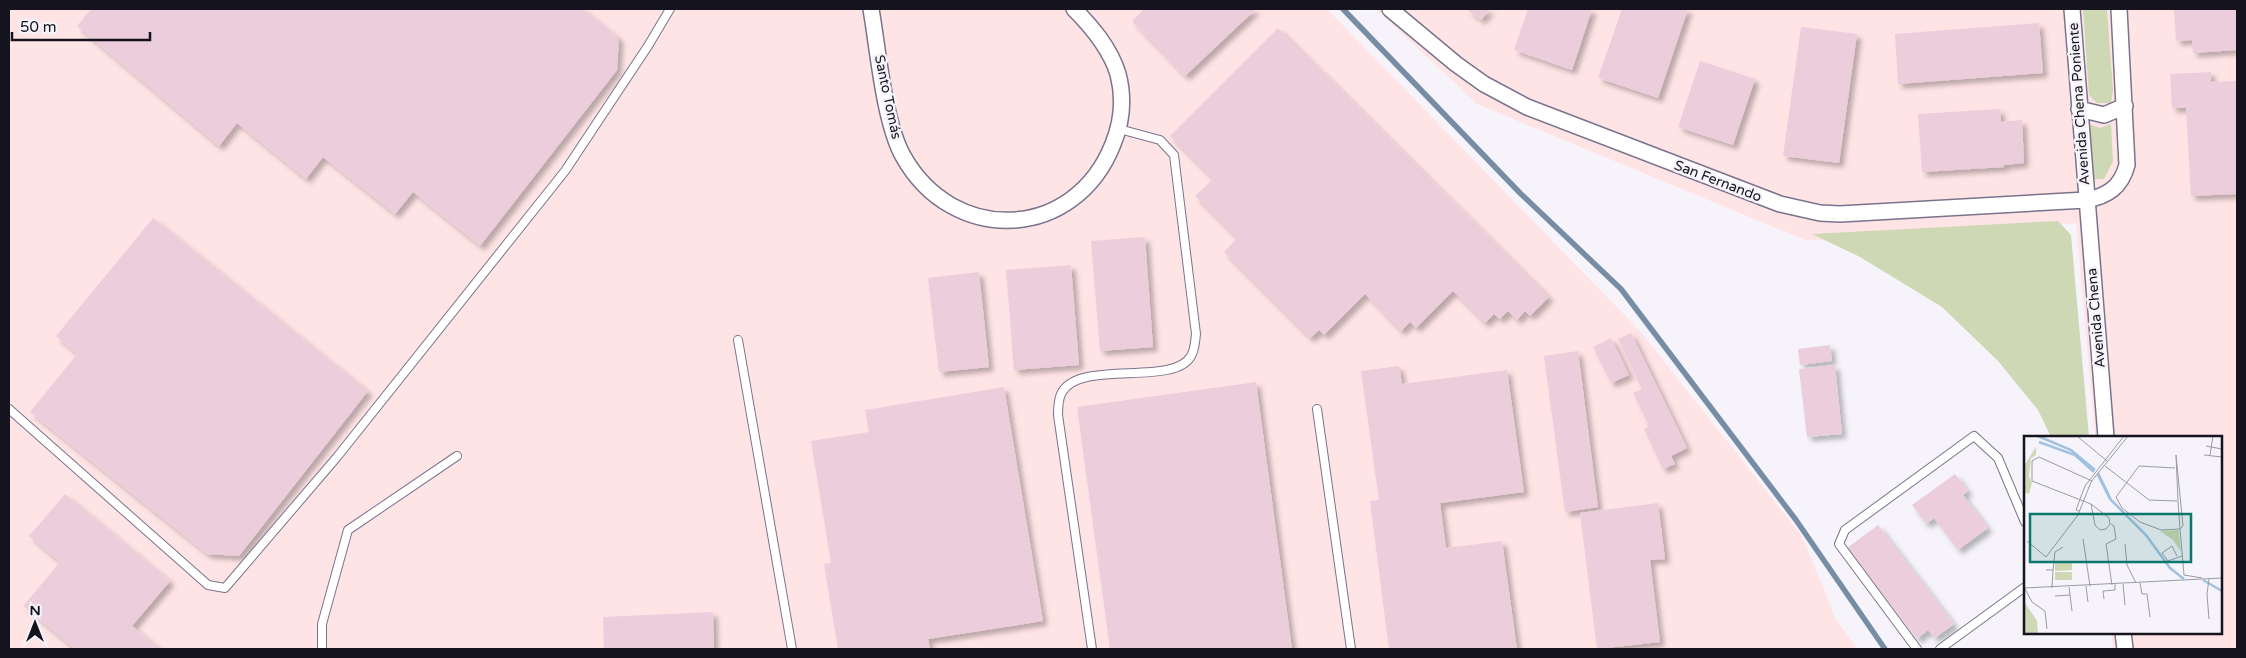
<svg xmlns="http://www.w3.org/2000/svg" width="2246" height="658" font-family="'Varela Round',sans-serif">
<defs>
<filter id="shadow"><feDropShadow dx="4.5" dy="4.5" stdDeviation="2.5" flood-color="#0004"/></filter>
</defs>
<rect width="100%" height="100%" fill="#f6f4fa"/>
<path fill="#ffe4e5" d="M9 9H1327L1640 331 1802 536 1836 619 1858 649H9Z
M1376 9H2237V649H2113L2111 632H2220V437H2095L2076 223 1860 240H1805L1477 104Z"/>
<path fill="#ced8b4" d="M2083 9H2107L2113 90 2111 103H2097L2089 95Z
M2089 124 2100 128 2111 124 2113 161 2104 179H2092Z
M2058 221 2071 235 2089 437H2051L2038 410 1998 361 1942 307 1860 257 1812 234Z"/>
<g fill="none" stroke-linecap="round" stroke-linejoin="round">
<path stroke="#778da6" stroke-width="5.5" d="M1343 9 1520 193 1621 289 1796 520 1885 649"/>
</g>
<path fill="#eccddc" filter="url(#shadow)" d="M91 9H583L619 38 617 70 480 246 413 192 395 214 323 157 306 179 237 123 219 146 77 26Z
M1144 9H1256L1185 76 1132 21Z
M1466 9H1490L1481 20Z
M1528 9H1592L1572 70 1514 50Z
M1622 9H1688L1658 98 1598 78Z
M2174 9H2237V50L2193 53 2192 40 2176 41Z
M2039 23 2043 73 1898 84 1895 34Z
M1801 27 1857 34 1839 163 1783 156Z
M1278 28 1549 297 1530 316 1525 311 1517 320 1508 311 1500 319 1494 314 1485 323 1453 291 1416 328 1410 322 1401 331 1365 294 1324 335 1319 330 1310 338 1224 252 1237 238 1195 196 1213 179 1170 136Z
M1700 61 1755 79 1733 145 1678 127Z
M2211 72V82L2237 81V194L2191 196 2186 108H2172L2170 74Z
M2000 109 2001 122 2022 120 2024 163 2004 165V167L1922 172 1918 114Z
M153 218 368 391 239 556 207 554 30 412 77 354 56 336Z
M1145 237 1153 347 1100 351 1091 241Z
M1071 265 1079 365 1014 370 1006 270Z
M979 272 989 367 939 372 928 278Z
M1631 333 1687 448 1671 456 1675 464 1663 469 1644 429 1649 426 1633 393 1642 389 1618 339Z
M1611 338 1629 375 1611 383 1593 347Z
M1830 345 1832 361 1800 365 1798 349Z
M1578 351 1598 507 1565 512 1544 356Z
M1835 365 1842 434 1807 437 1799 369Z
M1399 366 1402 384 1507 370 1524 492 1440 503 1446 548 1502 541 1517 649H1389L1370 501 1379 500 1361 371Z
M1256 382 1292 649H1110L1077 407Z
M1004 387 1043 621 928 639 930 649H838L824 564 831 563 811 441 869 432 865 410Z
M1955 474 1968 491 1963 495 1988 528 1958 550 1934 518 1926 524 1912 505Z
M65 494 170 581 132 626 161 649H75L23 606 60 562 29 536Z
M1658 503 1665 559 1650 560 1660 642 1597 649 1580 513Z
M1878 525 1954 624 1935 638 1928 630 1917 639 1847 548Z
M713 612 714 649H604L603 617Z"/>
<g fill="none" stroke-linecap="round" stroke-linejoin="round">
<g stroke="#7a738d" stroke-width="10">
<path id="lane" d="M738 340 792 649
M9 409 208 585 225 588 337 457 565 171 648 46 670 9
M1317 409 1351 649
M322 649V624L348 530 457 456
M1092 649 1058 415C1058 408 1058 399 1062 392 1082 359 1174 387 1191 356 1195 350 1195 341 1196 334L1174 155 1160 140 1119 129
M1917 649 1839 544 1845 530 1974 436 1998 458 2025 522
M1940 649 2025 587"/>
</g>
<g stroke="#7a738d" stroke-width="18">
<path id="street" d="M871 9C878 49 884 122 903 156 953 246 1075 241 1113 144 1122 122 1124 97 1118 74 1110 48 1092 27 1074 9
M1390 9 1456 64 1484 84 1527 107 1780 204 1820 213 1840 214 2086 200C2108 196 2121 187 2127 165L2119 9
M2072 9 2106 437
M2079 109 2104 115 2125 106
M2123 632 2125 649"/>
</g>
<use href="#lane" stroke="#fff" stroke-width="8"/>
<use href="#street" stroke="#fff" stroke-width="15"/>
</g>
<g text-anchor="middle" dominant-baseline="central" stroke-width="5" stroke-linejoin="round" paint-order="stroke">
<g font-size="14" fill="#15131d" stroke="#f6f4fa">
<text transform="translate(888 97) rotate(78)">Santo Tomás</text>
<text transform="translate(2079 104) rotate(-94)">Avenida Chena Poniente</text>
<text transform="translate(1718 181) rotate(21)">San Fernando</text>
<text transform="translate(2096 318) rotate(-95)">Avenida Chena</text>
</g>
</g>
<g transform="translate(2024 436)">
<rect width="198" height="198" fill="#f6f4fa"/>
<path d="M12 11V19L7 22 5 40 8 47 5 58 0 56V30ZM154 94 155 95 157 116 149 104 136 95ZM31 127H48V134L31 135ZM31 136H48V144H31ZM0 165 13 185 14 197H0Z" fill="#ced8b4"/>
<path fill="none" stroke="#a1c1e1" stroke-width="2.5" d="M14 0 47 14 71 34M15 6 51 19 70 36M74 37 87 64 122 99 146 132 160 143M74 39 86 63M179 144 198 155"/>
<path fill="none" stroke="#9c9aa2" stroke-width="1" d="M53 0 83 25M182 10 198 13M180 19 198 21M186 19 189 0M81 30 125 64 153 65M151 32 115 30 92 61 98 72 116 86 137 94 156 93M67 68 8 45V25L15 21 68 45M67 68 85 82 86 88 82 93 76 94 71 89ZM55 75 52 74 61 50 100 0M87 88 90 90 92 103 82 108 88 149M156 93 159 90 152 19 154 65 156 93 160 139 178 142M59 103 66 150M3 105 22 121 54 79 67 46 104 0M101 108 103 129 112 147M153 120 148 110 138 117 144 125 158 120M22 134H29L28 152M29 134 31 116 39 111M185 143 183 158 185 183M116 147 118 158H123L126 181M99 148 101 169M62 150 64 166M0 152 198 142M1 153 8 166 21 175 23 193M46 159 48 175M31 160 46 159 45 151M80 163 79 155 91 154V148"/>
<path fill="#0f766e" fill-opacity="0.15" stroke="#0f766e" stroke-width="2.5" d="M6 78H167V126H6Z"/>
<rect width="198" height="198" fill="none" stroke="#15131d" stroke-width="2.5"/>
</g>
<rect width="2246" height="658" fill="none" stroke="#15131d" stroke-width="20"/>
<g transform="translate(35 623)" stroke="#f6f4fa" stroke-width="4" paint-order="stroke">
<path d="M0-4L9 19L0 12L-9 19Z" fill="#15131d"/>
<text y="-8" font-size="14" font-weight="bold" text-anchor="middle" fill="#15131d">N</text>
</g>
<path d="M12 32v8h138v-8" fill="none" stroke="#15131d" stroke-width="2.5"/>
<text x="20" y="32" font-size="15" fill="#15131d" stroke="#f6f4fa" stroke-width="4" paint-order="stroke">50 m</text>
</svg>
